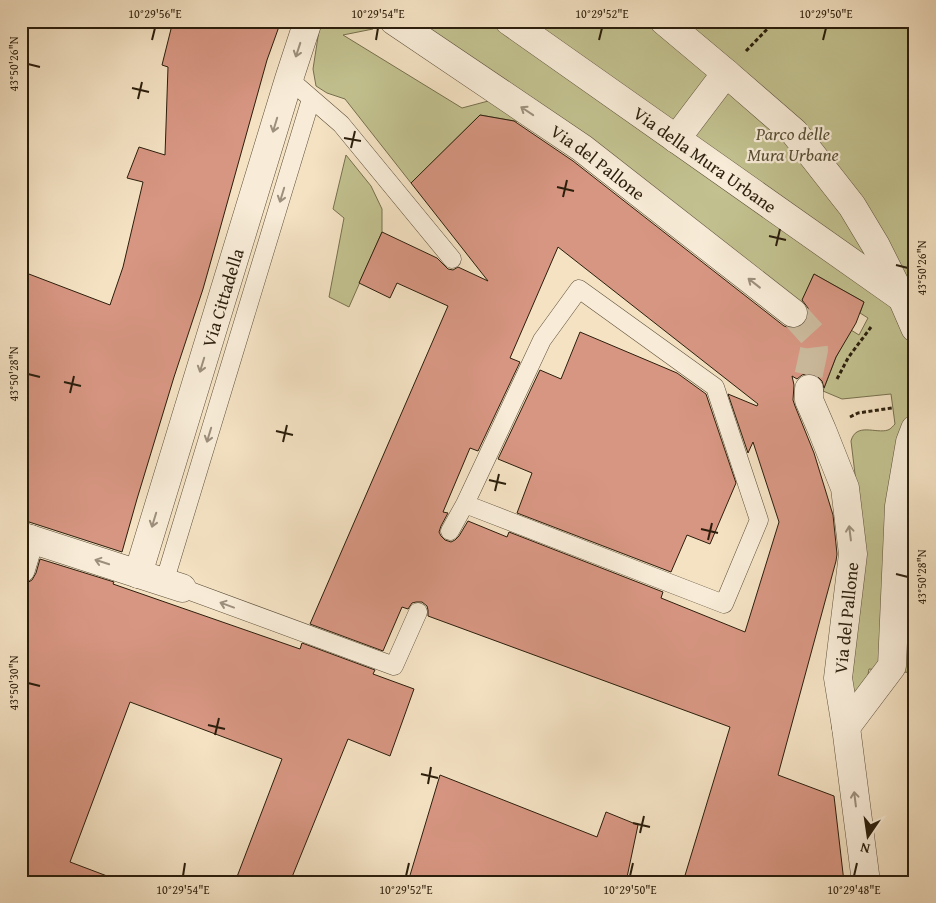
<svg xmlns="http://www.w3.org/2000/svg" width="936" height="903" font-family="'Gentium Book Plus',serif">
<rect width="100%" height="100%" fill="#f4e2c3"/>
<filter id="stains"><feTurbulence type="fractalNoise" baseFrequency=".004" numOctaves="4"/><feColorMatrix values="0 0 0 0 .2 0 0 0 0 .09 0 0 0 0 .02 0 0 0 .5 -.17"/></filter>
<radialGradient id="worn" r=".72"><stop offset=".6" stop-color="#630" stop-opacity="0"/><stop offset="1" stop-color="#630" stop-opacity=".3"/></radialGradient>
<path fill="#c2c18f" stroke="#76704e" d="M326 21H361L373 29 343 35 462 108 492 100 526 123 480 115 411 183 345 99 327 93 316 86 313 69 320 24Z
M412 21H915V673L869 669 865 691 858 706 851 686 859 582 863 540 851 441C856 422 876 434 888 430 891 429 893 426 895 424L891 394 842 399 823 391 836 357 851 330 859 335 868 318 860 313 864 302 814 274 801 304Z
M346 155 371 186 382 209V232L349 307 329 297 344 218 333 209Z"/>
<path fill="#d79682" stroke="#2b1e0c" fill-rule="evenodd" d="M173 21H281L267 60 218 236 203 289 174 377 137 499 122 552 26 521H21V271L110 305 123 267 143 182 127 178 139 147 165 155 168 67 162 65Z
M480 115 514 121 573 161 784 326 791 328H798L806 322 808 315V308L802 300 814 274 864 302 856 323 836 357 824 388 822 381 816 375 809 373 802 375 797 379 792 376 794 385 793 400 795 406 814 453 833 515 837 554 836 561 778 775 834 796 844 882H683L730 727 428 616V610L427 606 422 602H416L412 603 408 609 402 607 383 651 310 624 448 306 397 283 390 298 359 283 382 232 437 258 448 269 453 270 458 267 488 281 411 183ZM558 247 758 404 757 406 728 394 748 453 753 442 779 522 745 632 661 598 663 592 509 532 507 537 468 521 459 536 455 540 451 542 445 540 441 536 439 532 441 526 448 513 443 512 470 448 478 451 520 362 510 358Z
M580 332 677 373 706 394 736 483 710 544 687 535 671 572 517 513 532 473 498 459 540 370 561 379Z
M40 559 114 582 113 584 300 649 302 643 375 670 373 674 414 689 390 756 348 739 290 882H235L282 759 130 702 70 862 115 879V882H21V584H25L32 580 36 573Z
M440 775 597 837 606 812 638 825 626 882H408Z"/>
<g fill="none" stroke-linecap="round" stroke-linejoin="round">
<path stroke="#ccbb9e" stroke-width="28" stroke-dasharray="28 14" stroke-linecap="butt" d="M793 313 812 334 814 350 808 378 809 389"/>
<g stroke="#5d4f3a" stroke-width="19">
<path id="lane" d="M289 79 341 124 452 259
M450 531 465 504 542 340 579 289 715 387 759 520 724 604 465 504
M164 583 311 99
M182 588 394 666 418 612"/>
</g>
<g stroke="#5d4f3a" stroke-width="29">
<g id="street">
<path id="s1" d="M394 21 582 148 793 313"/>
<path id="s2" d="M509 21 902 298"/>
<path d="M664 21 726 73 794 132 852 206 876 246 902 298 915 328"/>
<path d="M676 139 726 73"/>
<path d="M809 389V400L822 430 845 488 853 554 838 678 846 727 866 882"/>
<path d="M21 536 182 588"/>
<path d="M21 569 30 539"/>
<path id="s3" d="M138 574 289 79 308 21"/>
<path d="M846 727 892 666 899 506 910 442 915 429"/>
</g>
</g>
<path stroke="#2b1e0c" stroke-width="3" stroke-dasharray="4 2.5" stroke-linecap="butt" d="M746 51 775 21
M837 379 848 358 871 327
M850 417 858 413 892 408"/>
<use href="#lane" stroke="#f8ecd8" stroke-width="18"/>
<use href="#street" stroke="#f8ecd8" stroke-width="28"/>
</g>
<defs><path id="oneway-shaft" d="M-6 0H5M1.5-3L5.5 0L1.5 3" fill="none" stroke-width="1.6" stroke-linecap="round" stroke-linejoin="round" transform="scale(1.25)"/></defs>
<g stroke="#9c8f7c">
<use href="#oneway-shaft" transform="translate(298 50) rotate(108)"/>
<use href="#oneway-shaft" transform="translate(527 111) rotate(-146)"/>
<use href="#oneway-shaft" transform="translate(275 125) rotate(107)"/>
<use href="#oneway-shaft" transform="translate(282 195) rotate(107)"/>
<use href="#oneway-shaft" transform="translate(754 283) rotate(-142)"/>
<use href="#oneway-shaft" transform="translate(202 365) rotate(107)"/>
<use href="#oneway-shaft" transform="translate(209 435) rotate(107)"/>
<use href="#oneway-shaft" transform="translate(154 520) rotate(107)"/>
<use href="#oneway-shaft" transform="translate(850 533) rotate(-97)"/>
<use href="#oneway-shaft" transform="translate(102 562) rotate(-162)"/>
<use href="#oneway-shaft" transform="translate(227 605) rotate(-160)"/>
<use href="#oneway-shaft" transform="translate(855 799) rotate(-97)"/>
</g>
<path fill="none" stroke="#2b1e0c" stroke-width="2" d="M152 40 155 28M376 40 378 28M599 40 602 28M823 40 826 28M28 64 40 67M132 88 149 92M138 99 142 82M344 138 361 141M351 148 355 131M557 187 574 191M563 197 567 180M769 236 786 240M776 246 780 229M896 265 908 268M28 374 40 377M64 382 81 386M70 393 74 376M276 431 293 435M283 442 287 425M489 480 506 484M495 491 499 474M701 529 718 533M708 540 712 523M896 574 908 577M28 683 40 686M208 725 225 729M215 735 219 718M421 774 438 778M428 784 431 767M633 823 650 827M640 833 644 816M183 876 185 863M406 876 409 863M630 876 633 863M854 876 857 863"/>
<g text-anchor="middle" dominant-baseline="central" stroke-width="4.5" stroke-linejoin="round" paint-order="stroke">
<g font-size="18" font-style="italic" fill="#584f33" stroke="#f8ecd8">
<text x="793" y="133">Parco delle<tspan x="793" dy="21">Mura Urbane</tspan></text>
</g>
<g font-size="18" fill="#2b1e0c" stroke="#f8ecd8">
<text stroke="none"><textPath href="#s2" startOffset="240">Via della Mura Urbane</textPath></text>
<text stroke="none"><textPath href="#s1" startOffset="248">Via del Pallone</textPath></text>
<text stroke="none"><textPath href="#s3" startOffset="289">Via Cittadella</textPath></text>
<text transform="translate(846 618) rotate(-84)">Via del Pallone</text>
</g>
</g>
<rect width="936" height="903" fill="none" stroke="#f4e2c3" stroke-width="55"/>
<g transform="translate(868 836) rotate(193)" stroke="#f8ecd8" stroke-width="4" paint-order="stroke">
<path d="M0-4L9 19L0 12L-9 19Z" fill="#2b1e0c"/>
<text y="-8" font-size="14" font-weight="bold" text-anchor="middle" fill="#2b1e0c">N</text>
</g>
<rect x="28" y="28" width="880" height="848" fill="none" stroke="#2b1e0c" stroke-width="2"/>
<g font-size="12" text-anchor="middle" fill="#2b1e0c">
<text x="155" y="18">10°29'56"E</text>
<text x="378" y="18">10°29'54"E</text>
<text x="602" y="18">10°29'52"E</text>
<text x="826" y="18">10°29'50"E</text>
<text transform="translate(14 64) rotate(-90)" y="4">43°50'26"N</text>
<text transform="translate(922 268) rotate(-90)" y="4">43°50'26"N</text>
<text transform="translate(14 374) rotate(-90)" y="4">43°50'28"N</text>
<text transform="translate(922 577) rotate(-90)" y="4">43°50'28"N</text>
<text transform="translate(14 683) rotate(-90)" y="4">43°50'30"N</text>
<text x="183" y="894">10°29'54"E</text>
<text x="406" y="894">10°29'52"E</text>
<text x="630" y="894">10°29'50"E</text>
<text x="854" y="894">10°29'48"E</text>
</g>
<rect width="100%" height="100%" filter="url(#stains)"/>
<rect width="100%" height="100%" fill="url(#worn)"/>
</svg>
